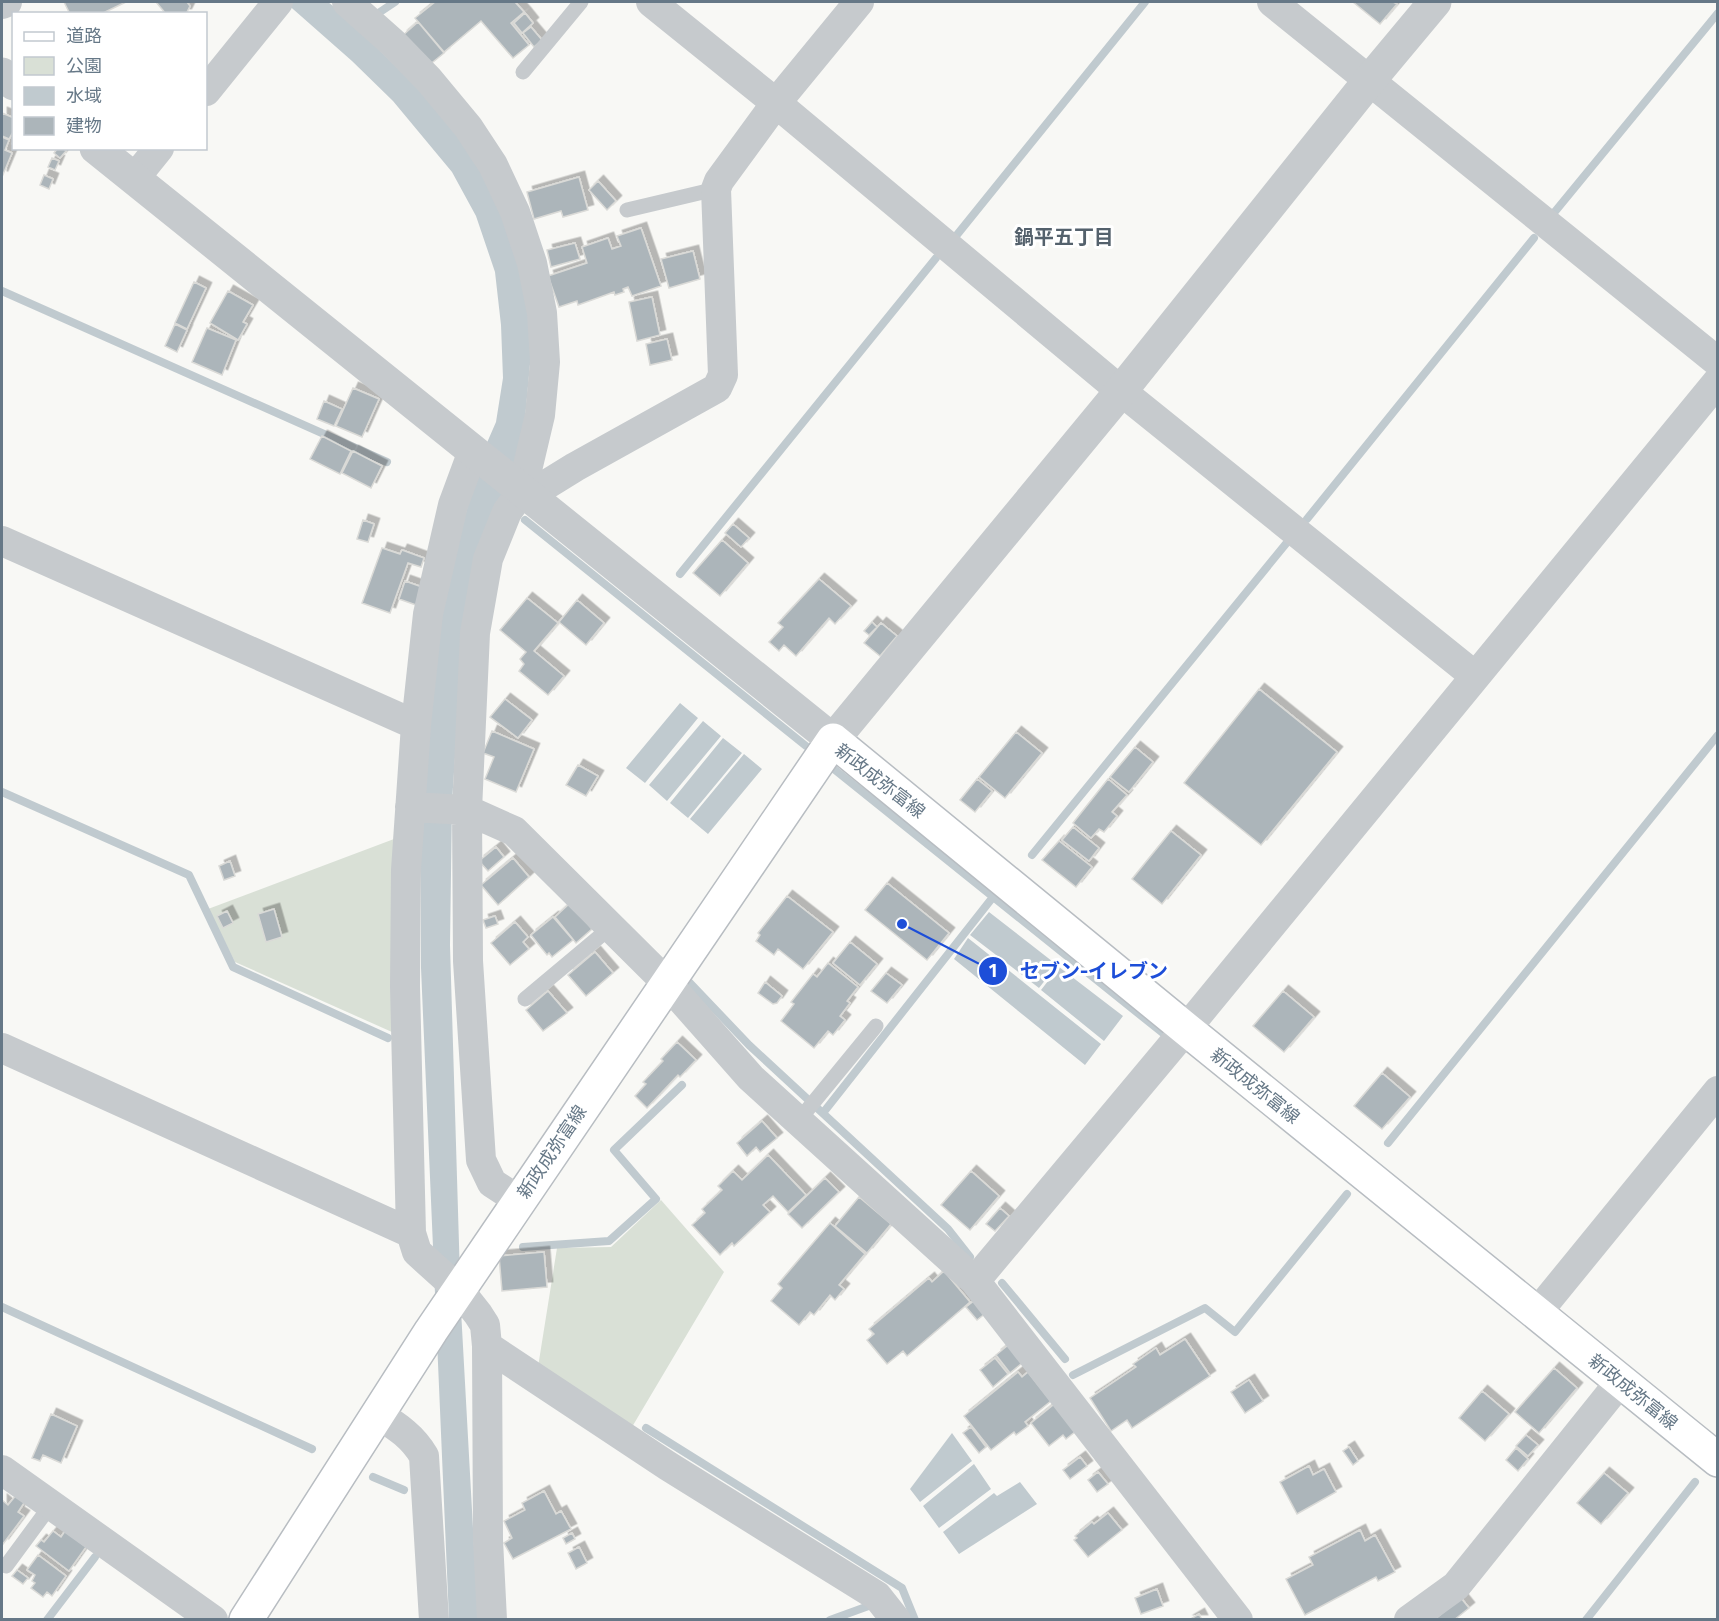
<svg xmlns="http://www.w3.org/2000/svg" width="1719" height="1621" font-family="'Fira Sans','Noto Sans JP',sans-serif">
<defs>
<filter id="shadow"><feDropShadow dx="5.5" dy="-5.5" stdDeviation="0" flood-color="#0004"/></filter>
</defs>
<rect width="100%" height="100%" fill="#f8f8f5"/>
<path fill="#d9e0d6" d="M394 839 392 1032 235 962 208 909Z
M661 1200 724 1272 632 1427 538 1367 557 1248 611 1247Z"/>
<path fill="#c0cacf" d="M285 2H328L343 14 432 102 467 144 499 200 527 291 531 353 522 452 465 610 452 802 450 945 461 1310 478 1619H449L421 968V823L436 631 450 566 486 445 496 422 503 378 501 325 495 272 476 216 452 172 393 101 352 61Z
M680 703 698 718 645 783 626 768Z
M703 721 721 736 667 801 649 785Z
M723 738 742 753 688 818 670 803Z
M744 754 762 769 708 834 690 819Z
M989 912 1057 965 1039 988 970 935Z
M968 938 1101 1044 1085 1065 954 959Z
M1059 967 1123 1016 1104 1041 1041 990Z
M952 1433 972 1461 920 1502 910 1489Z
M974 1464 991 1489 939 1528 923 1506Z
M1020 1482 1037 1504 959 1554 943 1532 994 1493 997 1496Z"/>
<g fill="none" stroke-linecap="round" stroke-linejoin="round">
<path stroke="#c0cacf" stroke-width="8" d="M377 14 395 2
M1553 214 1718 13
M956 236 1145 2
M2 291 387 462
M1307 519 1534 238
M525 520 806 746
M680 574 936 258
M835 770 1164 1034
M2 792 189 875 233 967 388 1038
M1032 855 1289 540
M689 982 749 1045 948 1229 970 1257
M823 1113 993 897
M1388 1143 1718 735
M523 1247 609 1241 656 1199 614 1150 682 1085
M1002 1283 1065 1359
M2 1307 312 1449
M1073 1375 1205 1308 1235 1332 1347 1194
M646 1428 902 1588 915 1620
M373 1477 404 1490
M47 1620 95 1557
M830 1620 874 1604
M1586 1620 1695 1482"/>
</g>
<path fill="#acb5ba" stroke="#dadad7" stroke-width="1.5" filter="url(#shadow)" d="M64 2H126L101 14H70Z
M156 2H187L190 6 186 14H166Z
M435 2H515L524 12 511 23 529 45 513 58 481 21 444 52 415 18Z
M1353 2H1393L1397 4 1380 24Z
M525 13 533 23 522 33 514 23Z
M418 22 444 53 428 66 402 36Z
M531 27 542 40 534 47 523 33Z
M2 113 14 118V130L9 139 2 136Z
M2 137 9 140 5 150 12 153 2 177Z
M58 148H63L66 151 60 158 54 153Z
M52 158 59 161 55 170 48 167Z
M44 175 53 179 49 189 40 185Z
M579 177 588 210 563 217 561 211 534 219 527 192Z
M598 181 616 201 607 210 589 190Z
M641 228 661 286 632 296 628 287 623 289 624 292 615 295 614 292 578 305 577 301 559 307 548 276 587 263 582 247 608 238 612 249 621 246 617 236Z
M575 243 580 259 551 267 547 250Z
M693 251 700 279 669 288 661 259Z
M194 282 206 288 187 329 175 323Z
M228 291 253 305 243 322 247 324 238 340 210 323Z
M652 297 660 335 637 341 629 302Z
M175 324 187 330 177 352 165 346Z
M207 328 236 340 222 375 192 362Z
M667 339 672 360 650 365 646 344Z
M353 388 379 399 362 437 336 426Z
M324 401 342 409 334 426 317 419Z
M322 436 351 451 340 474 310 459Z
M353 451 382 466 371 488 342 473Z
M363 520 374 524 368 542 357 539Z
M733 524 749 538 741 547 725 533Z
M722 540 748 563 720 596 693 573Z
M382 548 400 554 402 550 424 558 421 567 408 563 390 613 362 603Z
M819 579 851 606 835 624 829 618 796 656 784 645 779 651 769 642 783 627 778 623Z
M405 581 422 587 416 605 399 599Z
M527 598 558 623 534 651 564 676 548 695 519 671 524 664 520 659 526 652 500 630Z
M577 600 604 623 586 645 559 622Z
M872 622 877 627 869 635 864 631Z
M881 623 897 636 880 656 864 643Z
M1259 689 1337 752 1261 845 1184 783Z
M505 699 532 720 518 738 490 717Z
M492 731 534 749 516 792 485 779 494 757 483 753Z
M1016 732 1042 753 1005 798 979 777Z
M1135 747 1153 762 1129 792 1110 777Z
M578 765 598 776 586 796 566 785Z
M977 779 992 791 975 812 960 800Z
M1108 779 1127 795 1112 812 1117 816 1104 832 1099 829 1091 838 1073 823Z
M1073 827 1099 848 1089 861 1062 840Z
M1171 831 1201 855 1162 904 1132 879Z
M1059 841 1092 867 1076 887 1042 860Z
M496 847 504 857 488 871 479 861Z
M513 858 529 877 498 905 481 885Z
M230 861 235 876 224 880 219 866Z
M887 883 949 933 927 960 865 910Z
M787 896 833 932 803 969 778 949 774 955 756 941 760 935 758 933Z
M570 903 592 929 576 943 555 917Z
M274 909 282 937 266 942 258 914Z
M227 911 233 923 223 928 217 916Z
M495 916 498 924 486 928 483 920Z
M553 917 573 940 552 957 549 953 547 955 531 935Z
M515 922 528 937 523 942 529 949 510 965 491 943Z
M850 942 877 964 860 985 833 963Z
M595 952 613 973 586 996 568 975Z
M828 963 858 987 847 1001 850 1003 840 1016 845 1020 833 1035 828 1031 814 1048 781 1021 794 1004 791 1002 813 974 817 977Z
M886 973 902 985 887 1003 871 991Z
M765 982 782 996 777 1003 773 1004 758 993Z
M548 991 567 1013 543 1031 526 1010Z
M1283 991 1314 1017 1284 1052 1253 1026Z
M677 1042 696 1060 680 1077 678 1075 647 1108 635 1096 646 1084 643 1082 663 1061 661 1059Z
M1382 1073 1410 1097 1382 1129 1354 1106Z
M762 1121 777 1138 760 1152 756 1147 747 1156 737 1143Z
M768 1155 806 1195 788 1212 773 1196 763 1205 770 1212 734 1246 732 1243 720 1255 692 1225 705 1213 702 1209 722 1190 718 1186 733 1171 742 1180Z
M971 1171 999 1196 970 1230 941 1205Z
M825 1178 839 1192 802 1228 788 1214Z
M859 1197 891 1224 867 1253 835 1226Z
M1000 1208 1009 1216 995 1231 986 1224Z
M830 1223 865 1254 839 1285 844 1289 835 1300 830 1295 814 1315 810 1312 799 1325 771 1301 782 1288 778 1284Z
M544 1252 547 1287 502 1291 499 1256Z
M944 1271 970 1302 907 1356 903 1351 887 1364 867 1340 874 1334 869 1329 929 1278 932 1282Z
M975 1300 986 1313 977 1320 966 1307Z
M1185 1339 1210 1376 1132 1428 1127 1420 1111 1431 1090 1398 1136 1367 1133 1364 1156 1348 1160 1355Z
M1013 1341 1027 1359 1010 1373 996 1355Z
M995 1358 1008 1374 993 1387 980 1370Z
M1554 1368 1577 1388 1539 1433 1515 1412Z
M1018 1372 1022 1377 1028 1372 1051 1401 1025 1422 1028 1426 1016 1435 1014 1432 991 1450 964 1416Z
M1249 1380 1263 1401 1245 1413 1231 1392Z
M1482 1391 1509 1414 1485 1441 1459 1418Z
M1058 1401 1080 1428 1066 1439 1063 1435 1049 1446 1031 1423Z
M51 1414 77 1426 61 1463 43 1455 40 1461 32 1458Z
M971 1427 986 1447 979 1453 963 1433Z
M1526 1435 1538 1445 1528 1456 1516 1446Z
M1349 1447 1358 1461 1353 1465 1343 1451Z
M1516 1448 1528 1459 1518 1471 1506 1460Z
M1080 1457 1087 1466 1070 1479 1063 1470Z
M1309 1466 1313 1475 1324 1469 1336 1492 1297 1514 1280 1482Z
M1098 1472 1108 1484 1097 1492 1088 1480Z
M1604 1473 1628 1493 1601 1524 1577 1503Z
M544 1491 556 1514 561 1511 571 1529 513 1559 504 1543 512 1538 504 1521 525 1510 522 1503Z
M17 1494 26 1500 18 1512 24 1516 3 1544 2 1542V1500L8 1505Z
M1108 1513 1122 1530 1088 1557 1074 1540 1077 1538 1075 1536 1092 1522 1094 1524Z
M1360 1530 1365 1541 1375 1535 1395 1572 1378 1581 1376 1577 1305 1615 1286 1579 1313 1565 1309 1557Z
M53 1531 61 1537 65 1531 86 1547 69 1571 36 1546 41 1540 44 1542Z
M572 1533 575 1539 566 1544 563 1538Z
M579 1547 587 1563 576 1569 568 1553Z
M38 1555 66 1576 52 1596 47 1592 43 1597 31 1588 35 1583 32 1581 35 1575 27 1570Z
M17 1570 28 1578 23 1584 12 1576Z
M1157 1589 1163 1606 1141 1614 1135 1598Z
M1461 1598 1469 1608 1454 1620H1434Z
M1199 1614 1202 1620H1189Z"/>
<g fill="none" stroke-linecap="round" stroke-linejoin="round">
<g stroke="#b8bdc2" stroke-width="36">
<path id="secondary" d="M246 1620 431 1331 833 740 1186 1029 1718 1460"/>
</g>
<path stroke="#c6cacd" stroke-width="15" d="M523 72 581 2
M627 210 716 189
M525 999 611 927
M799 1120 876 1026
M6 1566 51 1505"/>
<path stroke="#c6cacd" stroke-width="30" d="M347 2 393 43 429 80 468 127 493 165 515 212 532 263 542 313 545 362 540 415 522 491 507 512 488 559 475 633 467 810 468 961 481 1160 492 1183 520 1201
M651 2 776 103 1121 391 1475 676
M1272 2 1718 362
M2 4 7 2
M206 91 278 2
M134 179 159 148
M473 451 453 505 428 614 416 725 406 870 405 986 411 1233 417 1252 459 1290 478 1314 485 1325 487 1346 488 1540 492 1620
M528 496 575 467 717 388 723 375 716 189 719 181 776 103 859 2
M2 541 416 725
M410 807 467 810 514 831 667 983 751 1078 975 1281 1238 1620
M2 1048 411 1233
M975 1281 1186 1029 1718 381
M1536 1314 1718 1091
M487 1346 668 1466 877 1596 896 1620
M379 1415C398 1427 413 1437 424 1456L434 1620
M2 1470 213 1620
M1409 1620 1456 1586 1620 1382"/>
<path stroke="#c6cacd" stroke-width="33" d="M2 74 14 84
M96 148 833 740 1121 391 1369 81 1435 2"/>
<use href="#secondary" stroke="#fff" stroke-width="33"/>
</g>
<g text-anchor="middle" dominant-baseline="central" stroke-width="6" stroke-linejoin="round" paint-order="stroke">
<g font-size="18" fill="#667887" stroke="#fff">
<text transform="translate(880 781) rotate(38)">新政成弥富線</text>
<text transform="translate(1255 1086) rotate(39)">新政成弥富線</text>
<text transform="translate(552 1152) rotate(-56)">新政成弥富線</text>
<text transform="translate(1633 1392) rotate(39)">新政成弥富線</text>
</g>
<g font-size="20" font-weight="bold" fill="#54616c" stroke="#fff">
<text x="1064" y="237">鍋平五丁目</text>
</g>
</g>
<path fill="none" stroke="#1d4ed8" stroke-width="2" d="M902 924L993 971"/>
<g fill="#1d4ed8" stroke="#fff" stroke-width="2">
<circle cx="902" cy="924" r="6"/>
<circle cx="993" cy="971" r="15"/>
</g>
<g font-size="18" text-anchor="middle" font-weight="bold" fill="#fff">
<text x="993" y="977">1</text>
</g>
<g font-size="20" text-anchor="middle" font-weight="bold" fill="#1d4ed8" stroke="#fff" stroke-width="6" stroke-linejoin="round" paint-order="stroke">
<text x="1094" y="978">セブン-イレブン</text>
</g>
<rect width="1719" height="1621" fill="none" stroke="#667887" stroke-width="6"/>
<rect x="12" y="12" width="195" height="138" fill="#ffffff" stroke="#c2c9cf" stroke-width="1.5"/>
<rect x="24" y="32" width="30" height="9" fill="#ffffff" stroke="#c2c9cf" stroke-width="1.5"/>
<text x="66" y="42" font-size="18" fill="#667887">道路</text>
<rect x="24" y="57" width="30" height="18" fill="#d9e0d6" stroke="#c2c9cf" stroke-width="1.5"/>
<text x="66" y="72" font-size="18" fill="#667887">公園</text>
<rect x="24" y="87" width="30" height="18" fill="#c0cacf" stroke="#c2c9cf" stroke-width="1.5"/>
<text x="66" y="102" font-size="18" fill="#667887">水域</text>
<rect x="24" y="117" width="30" height="18" fill="#acb5ba" stroke="#c2c9cf" stroke-width="1.5"/>
<text x="66" y="132" font-size="18" fill="#667887">建物</text>
</svg>
